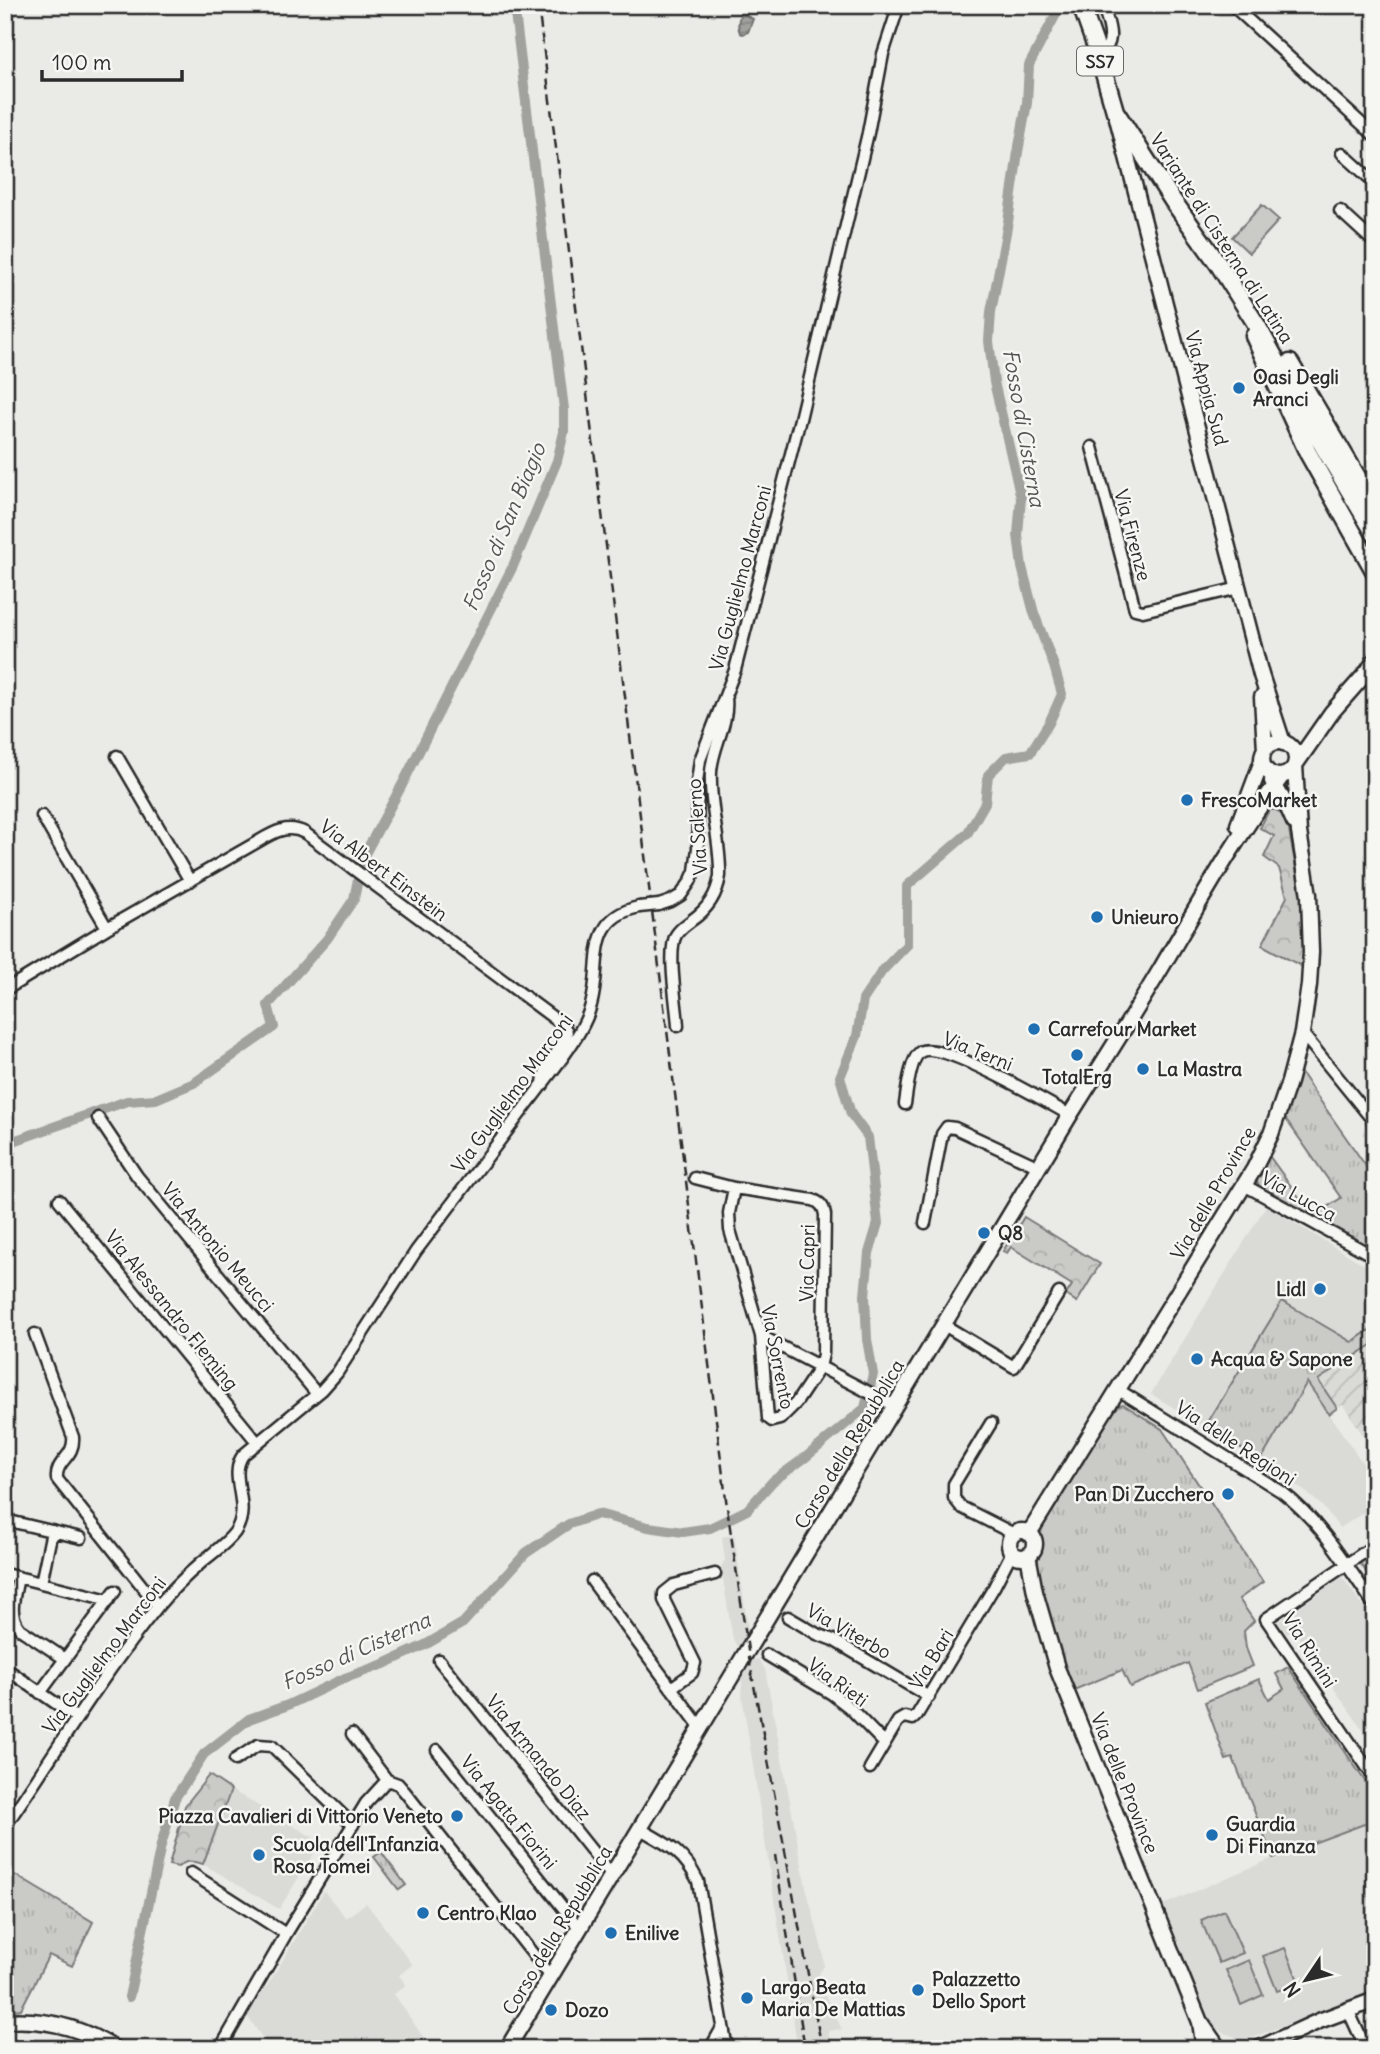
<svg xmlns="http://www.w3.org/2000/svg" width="1380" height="2054" font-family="Delius,sans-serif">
<defs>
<pattern id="industrial-furrows" width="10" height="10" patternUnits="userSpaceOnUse" patternTransform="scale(1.75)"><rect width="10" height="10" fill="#dadad6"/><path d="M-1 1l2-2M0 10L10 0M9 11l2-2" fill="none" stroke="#bbbbb8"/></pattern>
<pattern id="grass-tufts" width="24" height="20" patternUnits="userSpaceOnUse" patternTransform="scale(1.75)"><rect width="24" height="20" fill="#cacac7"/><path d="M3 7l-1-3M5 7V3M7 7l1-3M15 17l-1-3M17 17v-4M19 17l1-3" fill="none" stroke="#aeaeab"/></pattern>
<pattern id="park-crowns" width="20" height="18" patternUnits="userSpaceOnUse" patternTransform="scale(1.75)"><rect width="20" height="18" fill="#cacac7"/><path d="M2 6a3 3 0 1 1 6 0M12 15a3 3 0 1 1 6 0" fill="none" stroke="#aeaeab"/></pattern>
<pattern id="water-rules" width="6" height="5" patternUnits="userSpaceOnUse" patternTransform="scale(1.75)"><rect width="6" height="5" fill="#a1a19e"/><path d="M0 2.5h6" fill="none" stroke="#838381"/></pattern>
</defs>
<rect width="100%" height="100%" fill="#eaeae6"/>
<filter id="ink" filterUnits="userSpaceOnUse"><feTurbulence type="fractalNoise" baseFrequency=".0143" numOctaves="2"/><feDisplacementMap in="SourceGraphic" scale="14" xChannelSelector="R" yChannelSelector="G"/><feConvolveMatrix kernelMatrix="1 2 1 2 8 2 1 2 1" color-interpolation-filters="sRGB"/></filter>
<g filter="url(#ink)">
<path fill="#dadad6" d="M1266 1206 1375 1271V1326L1352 1343 1282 1301 1205 1427 1151 1394Z
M1307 1382 1375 1481V1505L1340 1528 1321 1505 1307 1493 1261 1460Z
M734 1535 749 1635 738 1648 733 1639 721 1567 725 1560 722 1537Z
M1342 1577 1375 1623V1747L1293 1630 1287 1634 1278 1622Z
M758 1659 765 1669 806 1887 823 1953 824 1966 819 1974 818 1982 842 2029 828 2031 831 2049H798L742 1696V1676L753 1660Z
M231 1790 321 1842 279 1909 203 1864Z
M1375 1820V1990L1254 2037 1239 2038 1221 2032 1210 2023 1163 1905 1273 1858Z
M324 1891 346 1918 366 1903 413 1965 399 1975 406 1985 394 1994 431 2049H270L246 2014 256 1994 266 1988Z"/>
<path fill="url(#industrial-furrows)" d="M1375 1343V1453L1343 1405 1337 1408 1318 1381Z"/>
<path fill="url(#grass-tufts)" stroke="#7a7a79" stroke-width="2" d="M1298 1069 1375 1179V1239L1361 1244 1260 1188 1256 1179 1267 1153 1309 1211 1311 1210 1314 1215 1341 1198 1283 1115Z
M1282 1301 1352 1342 1375 1326V1343L1318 1380 1337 1408 1329 1414 1307 1382 1261 1460 1205 1427Z
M1123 1404 1162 1429 1263 1582 1239 1599 1254 1621 1244 1631 1246 1648 1253 1666 1198 1689 1188 1663 1130 1687 1122 1670 1074 1690C1058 1651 1044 1611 1037 1570 1034 1557 1048 1549 1040 1535L1041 1524 1114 1409Z
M1375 1553V1574L1370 1577 1360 1563Z
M1288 1667 1375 1796V1820L1273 1858 1233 1758 1226 1760 1205 1702 1259 1679 1269 1699 1284 1689 1276 1674Z
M381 1852 406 1885 399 1890 374 1857Z
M5 1869 93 1922 72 1966 49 1955 21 2009 5 2011Z"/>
<path fill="url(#park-crowns)" stroke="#7a7a79" stroke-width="2" d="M1269 810H1276L1287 819 1303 907V967L1262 945 1287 897 1279 868 1264 857 1274 836 1260 828Z
M1024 1217 1100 1264 1077 1302 1066 1295 1072 1285 1011 1247 1007 1253 1003 1251Z
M209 1775 231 1790 203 1864C192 1861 187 1859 178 1867L169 1865 185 1806Z"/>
<path fill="#cacac7" stroke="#7a7a79" stroke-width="2" d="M1262 205 1279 220 1249 253 1232 237Z
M1224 1910 1243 1953 1219 1963 1201 1920Z
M1285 1948 1299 1983 1277 1991 1263 1956Z
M1249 1960 1263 1995 1241 2005 1226 1970Z"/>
<path fill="url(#water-rules)" stroke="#727270" stroke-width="2" d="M745 15 753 19 748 32 743 34 740 33C738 28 738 21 740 16Z"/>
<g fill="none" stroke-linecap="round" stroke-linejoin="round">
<path stroke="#a1a19e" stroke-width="10" d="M359 869 362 859 402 785 513 566 557 461 564 432V409L514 5
M5 1144 127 1101 156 1099 194 1083 274 1027 268 1005 327 939 354 899 358 879
M129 1997 161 1845 175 1798 204 1754 249 1719 288 1705 345 1678 384 1664 425 1645 463 1623 526 1553 569 1524 598 1514 648 1527 683 1532 710 1528 747 1510 773 1481 806 1457 865 1408 873 1374 867 1339 865 1296 869 1253 878 1223 868 1137 851 1114 840 1077 857 1036 863 1000 882 971 907 945V886L967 834 985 803 988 775 1006 757 1030 753 1049 723 1062 694 1054 666 1034 613 1022 567 1018 535 1021 498 994 382 989 341 991 312 1008 222 1018 152 1027 103 1029 65 1061 5"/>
<g stroke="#2b2b2b" stroke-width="15">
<path id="street" d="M1232 5 1375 136
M1099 56C1118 41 1108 25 1103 5
M1342 153 1375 183
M1340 211 1375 243
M1092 447 1135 609 1143 611 1239 588
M117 756 190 881
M42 816 107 928
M659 905 671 901 681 895 690 882 695 871 698 848 697 782 700 760 735 670 800 419 868 133 883 54 899 5
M5 990 107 928 259 841C274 832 288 824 305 833L563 1025C566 1030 568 1030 566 1036 559 1055 544 1062 543 1085
M678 1026C677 1006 667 951 676 935 680 928 687 924 692 920 708 909 717 895 720 876 721 841 709 807 711 772 712 747 729 724 726 698
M1302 1033 1375 1123
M905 1104C907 1091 910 1060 920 1052 940 1039 1048 1103 1070 1115
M98 1118 137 1176 317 1394
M695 1178 734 1188 813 1200C820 1202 824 1207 825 1215L823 1354 820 1367 796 1403 780 1419 772 1421 768 1418 761 1336 730 1230 729 1213 734 1188
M1244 1185 1375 1257
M59 1200 257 1442
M925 1223 942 1134 947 1127 955 1128 1039 1167
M944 1325 1014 1367 1059 1293
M35 1334 73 1437C75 1458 55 1460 57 1479L158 1606
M761 1336 895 1406
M1117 1389 1282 1492C1321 1522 1347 1566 1375 1606
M991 1423 954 1484V1498L961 1507 1014 1534
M5 1520 81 1538
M1375 1545 1266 1619 1375 1779
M5 1574 109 1600
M18 1577C15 1595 7 1614 20 1629L65 1659
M592 1581 701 1728
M41 1583 52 1531
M788 1617 817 1634 833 1640 929 1697
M767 1655 832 1694 850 1708 884 1743
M439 1660 612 1876
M5 1668 77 1718
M671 1688 692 1673 695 1663 664 1600V1593L674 1585 715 1574
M40 1693 115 1591
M352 1734 387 1780
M437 1750 580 1929
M235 1760 258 1745 272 1746 353 1825
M870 1768 898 1721 905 1717 913 1719 917 1715 994 1587 1012 1552
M387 1780 398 1784 405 1792 551 1977
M5 1826C56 1752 102 1675 158 1606 172 1589 187 1575 203 1561 214 1552 227 1543 235 1532 253 1505 227 1478 243 1455L322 1390 337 1373 416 1251 563 1057C574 1041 586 1024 591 1005 603 964 584 919 639 907
M640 1829C667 1844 684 1852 698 1881L727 2049
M191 1873 286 1934
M1348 2010 1366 2049
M220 2049 286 1934 366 1803 387 1780
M710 2049 723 2026"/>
</g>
<g stroke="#2b2b2b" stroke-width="19">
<path id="secondary" d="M1117 118 1261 675 1283 743
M1262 697 1265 750
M1262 759a17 17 0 1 1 34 0a17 17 0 1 1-34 0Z
M1272 781 1287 806 1294 822
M1238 825 1262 761
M1009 1544a13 13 0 1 1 26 0a13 13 0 1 1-26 0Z
M1028 1533 1033 1527 1254 1169 1271 1134 1289 1082 1302 1033 1309 985 1311 952 1309 895 1299 832 1295 765 1332 712 1368 671 1375 660
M1028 1555 1035 1592 1057 1668 1200 2022 1204 2049
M5 2021C46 2018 81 2027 115 2049
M1201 2023 1219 2049
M507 2049 1070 1115C1100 1067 1131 1019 1160 970 1199 904 1235 838 1282 776
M1258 2049 1319 2021 1375 2000"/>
</g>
<g stroke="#2b2b2b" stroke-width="21">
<path id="primary" d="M1081 5 1099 56 1115 111 1173 201 1217 262 1258 327 1324 448 1375 534
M1254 336 1308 453 1375 572
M1290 363 1375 507"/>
</g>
<use href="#street" stroke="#f6f6f2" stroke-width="10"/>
<use href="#secondary" stroke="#f6f6f2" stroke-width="14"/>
<use href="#primary" stroke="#f6f6f2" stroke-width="16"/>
<path stroke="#2b2b2b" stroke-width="2.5" stroke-dasharray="10 5" stroke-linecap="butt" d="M538 5 727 1507 750 1664 822 2049
M775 1855 805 2049"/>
<g stroke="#2b2b2b" stroke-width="15" stroke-linecap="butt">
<path id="street-bridge" d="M639 907 659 905"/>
</g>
<use href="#street-bridge" stroke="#f6f6f2" stroke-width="10"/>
</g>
</g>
<g fill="#1f6fb2" stroke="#f6f6f2" stroke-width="2.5">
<circle cx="1239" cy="388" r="7"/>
<circle cx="1187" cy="800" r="7"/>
<circle cx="1097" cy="917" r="7"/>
<circle cx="1034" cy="1029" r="7"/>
<circle cx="1077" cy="1055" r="7"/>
<circle cx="1143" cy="1069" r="7"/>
<circle cx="984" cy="1233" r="7"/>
<circle cx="1320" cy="1289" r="7"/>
<circle cx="1197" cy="1359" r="7"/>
<circle cx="1228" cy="1494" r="7"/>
<circle cx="457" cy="1816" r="7"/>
<circle cx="1212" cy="1835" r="7"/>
<circle cx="259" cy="1855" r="7"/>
<circle cx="423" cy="1913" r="7"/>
<circle cx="611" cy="1933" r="7"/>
<circle cx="918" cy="1990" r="7"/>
<circle cx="747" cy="1998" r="7"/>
<circle cx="551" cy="2010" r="7"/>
</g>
<g text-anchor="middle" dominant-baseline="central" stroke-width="5" stroke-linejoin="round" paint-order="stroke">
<rect fill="#f6f6f2" stroke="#686867" stroke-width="2" x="1077" y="46.5" width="46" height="29" rx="5"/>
<g font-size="18" font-weight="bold" fill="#2b2b2b">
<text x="1100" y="61">SS7</text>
</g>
<g font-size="19" fill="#2b2b2b" stroke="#f6f6f2">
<text transform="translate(1222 238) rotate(57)">Variante di Cisterna di Latina</text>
<text transform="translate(1207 388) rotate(75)">Via Appia Sud</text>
<text transform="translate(1133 535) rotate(75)">Via Firenze</text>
<text transform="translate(740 578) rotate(-75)">Via Guglielmo Marconi</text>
<text transform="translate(697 827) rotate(-94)">Via Salerno</text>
<text transform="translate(384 870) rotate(37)">Via Albert Einstein</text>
<text transform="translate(978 1051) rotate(22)">Via Terni</text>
<text transform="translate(512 1093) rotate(-54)">Via Guglielmo Marconi</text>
<text transform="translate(1213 1193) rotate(-60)">Via delle Province</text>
<text transform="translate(1299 1196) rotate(29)">Via Lucca</text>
<text transform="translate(218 1247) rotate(50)">Via Antonio Meucci</text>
<text transform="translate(807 1263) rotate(-89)">Via Capri</text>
<text transform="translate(172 1310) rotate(51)">Via Alessandro Fleming</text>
<text transform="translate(778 1357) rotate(79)">Via Sorrento</text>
<text transform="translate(1236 1443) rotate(33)">Via delle Regioni</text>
<text transform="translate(849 1444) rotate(-59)">Corso della Repubblica</text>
<text transform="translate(849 1631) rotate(29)">Via Viterbo</text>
<text transform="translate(1310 1650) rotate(58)">Via Rimini</text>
<text transform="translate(104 1655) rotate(-53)">Via Guglielmo Marconi</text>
<text transform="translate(931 1659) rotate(-59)">Via Bari</text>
<text transform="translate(838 1682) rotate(36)">Via Rieti</text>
<text transform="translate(539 1757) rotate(51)">Via Armando Diaz</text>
<text transform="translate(1125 1783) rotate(68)">Via delle Province</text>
<text transform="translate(509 1812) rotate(51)">Via Agata Fiorini</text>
<text transform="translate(557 1930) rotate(-59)">Corso della Repubblica</text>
</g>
<g font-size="19" font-weight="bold" fill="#2b2b2b" stroke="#f6f6f2" text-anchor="start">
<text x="1253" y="377">Oasi Degli<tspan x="1253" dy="22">Aranci</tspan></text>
<text x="1201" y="800">FrescoMarket</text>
<text x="1111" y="917">Unieuro</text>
<text x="1048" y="1029">Carrefour Market</text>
<text x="1157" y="1069">La Mastra</text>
<text x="1077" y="1077" text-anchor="middle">TotalErg</text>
<text x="998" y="1233">Q8</text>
<text x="1306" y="1289" text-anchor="end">Lidl</text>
<text x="1211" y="1359">Acqua &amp; Sapone</text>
<text x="1214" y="1494" text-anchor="end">Pan Di Zucchero</text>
<text x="443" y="1816" text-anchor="end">Piazza Cavalieri di Vittorio Veneto</text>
<text x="1226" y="1824">Guardia<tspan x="1226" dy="22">Di Finanza</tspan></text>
<text x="273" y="1844">Scuola dell'Infanzia<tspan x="273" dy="22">Rosa Tomei</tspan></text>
<text x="437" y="1913">Centro Klao</text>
<text x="625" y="1933">Enilive</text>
<text x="932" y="1979">Palazzetto<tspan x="932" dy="22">Dello Sport</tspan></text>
<text x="761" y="1987">Largo Beata<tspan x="761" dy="22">Maria De Mattias</tspan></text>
<text x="565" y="2010">Dozo</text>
</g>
<g font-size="21" font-style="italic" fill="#545453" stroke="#f6f6f2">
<text transform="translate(1024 428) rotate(80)">Fosso di Cisterna</text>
<text transform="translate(504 527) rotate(-67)">Fosso di San Biagio</text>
<text transform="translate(356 1651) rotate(-24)">Fosso di Cisterna</text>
</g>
</g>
<rect width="1380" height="2054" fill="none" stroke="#f6f6f2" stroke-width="28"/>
<rect x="14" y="14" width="1352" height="2026" fill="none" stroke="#2b2b2b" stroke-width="2.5" filter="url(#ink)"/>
<g transform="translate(1306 1980) rotate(235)" stroke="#f6f6f2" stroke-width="5" paint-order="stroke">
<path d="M0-5L12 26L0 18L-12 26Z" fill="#2b2b2b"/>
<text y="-10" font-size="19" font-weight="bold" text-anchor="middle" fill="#2b2b2b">N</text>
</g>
<path d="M42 70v10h140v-10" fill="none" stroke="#2b2b2b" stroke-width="3.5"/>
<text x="52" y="70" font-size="21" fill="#2b2b2b" stroke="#f6f6f2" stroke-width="5" paint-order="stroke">100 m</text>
</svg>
